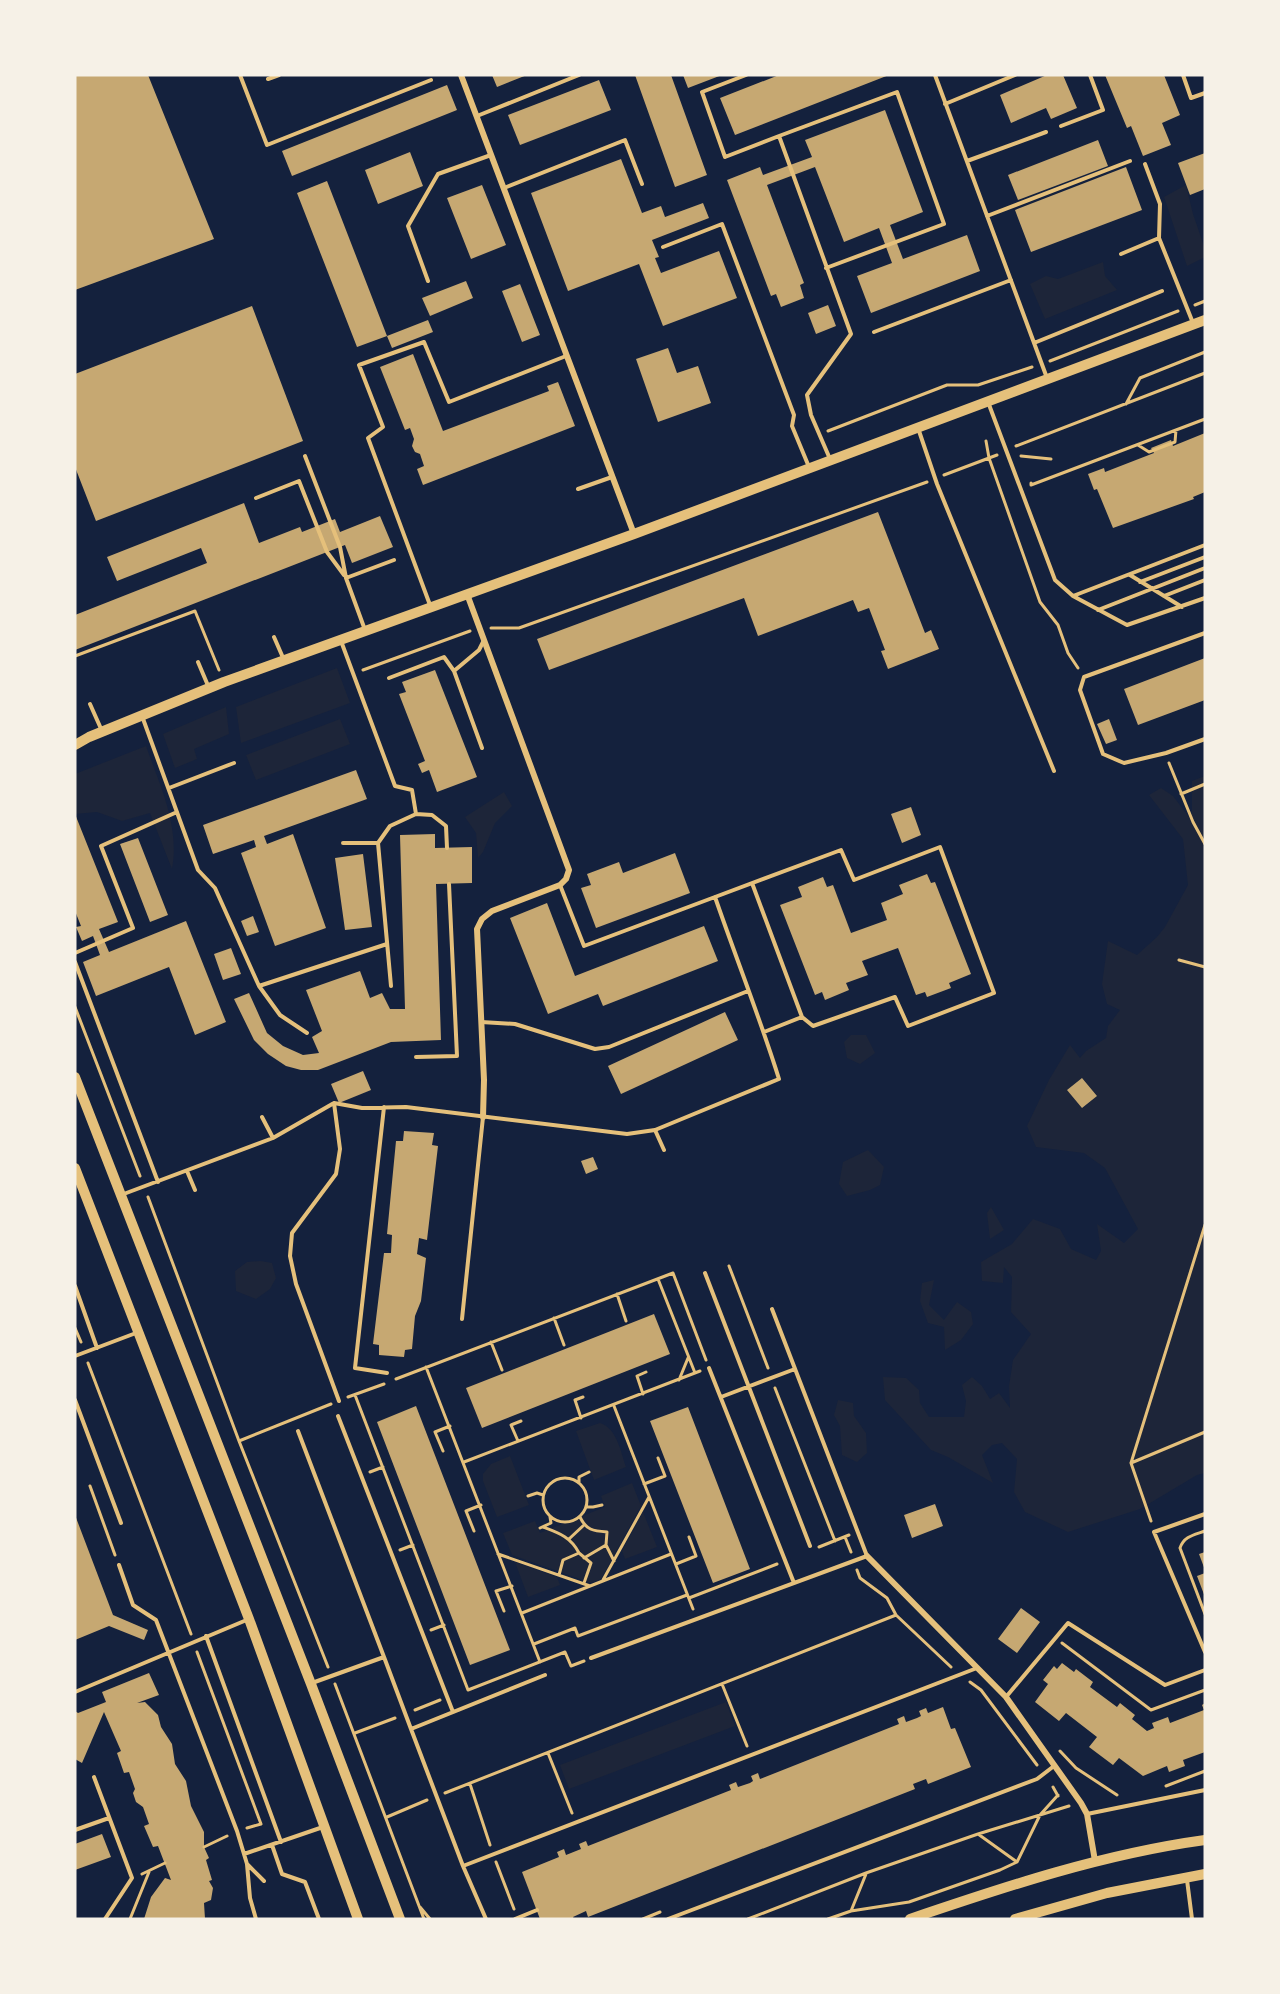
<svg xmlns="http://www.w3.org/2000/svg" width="1280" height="1994" font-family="'Work Sans',sans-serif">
<rect width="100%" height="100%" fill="#14213d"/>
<path fill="#1d2539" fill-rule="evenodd" d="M1186 185 1193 214 1205 249V257L1187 266 1164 197Z
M1103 262 1105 276 1117 290 1045 319 1030 284 1046 276 1058 279Z
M337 668 350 703 241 743 236 707Z
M226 707 229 734 194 749 197 759 175 768 163 734Z
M340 719 350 744 256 780 246 755Z
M146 746C160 786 180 826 172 869L150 813 122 821 97 812 75 814V774Z
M1205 776V1473L1197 1475 1140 1509 1068 1532 1025 1512 1014 1492 1017 1459 1002 1443 992 1445 982 1455 993 1483 948 1457 931 1450 885 1400 883 1377 906 1378 919 1390 920 1403 929 1417H964L966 1401 962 1385 972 1377 982 1386 990 1399 999 1393 1010 1408 1009 1386 1013 1360 1031 1334 1011 1312 1012 1277 1004 1267 1003 1283 982 1281 981 1262 1012 1244 1033 1219 1060 1229 1071 1249 1096 1260 1101 1251 1097 1224 1124 1243 1138 1229 1105 1168 1084 1153 1036 1147 1027 1126 1049 1080 1070 1045 1080 1058 1086 1051 1106 1038 1108 1026 1120 1010 1107 1004 1102 984 1108 941 1137 955 1157 937 1165 927 1188 885 1183 839 1149 795 1161 788 1173 796 1192 821V781ZM1082 1078 1097 1096 1083 1108 1068 1090Z
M504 792 512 806 495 823 483 852 478 858 476 833 465 817Z
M851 1035H866L875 1053 860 1064 847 1058 844 1042Z
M868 1150 884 1167 880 1185 870 1190 847 1196 839 1184 843 1162Z
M991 1207 1004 1230 990 1239 987 1213Z
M261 1261 272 1263 276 1278 270 1289 256 1299 236 1291 235 1271 247 1262Z
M934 1280 929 1305 944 1320 957 1302 971 1312 973 1324 961 1340 945 1350 944 1327 928 1323 920 1301 922 1283Z
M838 1400 853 1403 854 1416 866 1433 867 1453 857 1462 842 1455 840 1426 834 1415Z
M600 1423C617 1428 621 1453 626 1467L594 1480 576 1431Z
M510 1456 529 1505 497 1517 483 1481V1474L491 1464Z
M632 1483 641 1506 601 1579 591 1583 512 1555 503 1533 535 1521 540 1533 605 1507 601 1496Z
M643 1512 657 1547 625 1559 622 1551Z
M515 1562 557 1577 560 1585 528 1597Z
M726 1702 735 1726 569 1789 560 1765Z"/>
<path fill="#c6a872" d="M75 75H148L214 239 75 290Z
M492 75H527L497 87Z
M635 75H671L707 175 675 187Z
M683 75H722L688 88Z
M779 75H889L735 135 720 98Z
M1047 75H1063L1077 108 1051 119 1046 108 1011 123 1000 95Z
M1105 75H1164L1180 115 1162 123 1171 145 1143 156 1131 126 1127 128Z
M599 80 611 110 520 145 508 115Z
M447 85 457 110 292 176 282 151Z
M885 110 923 212 890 225 903 259 967 235 980 271 871 313 857 276 892 263 879 228 844 242 815 167 767 185 804 283 800 285 804 298 781 307 776 294 771 296 727 180 760 167 763 175 812 157 805 140Z
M1098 140 1108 166 1018 200 1008 175Z
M410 152 423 186 378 204 365 170Z
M1205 153V189L1190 195 1178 163Z
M621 159 642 213 661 206 665 217 703 203 709 218 652 240 659 257 655 258 661 273 719 251 737 298 663 326 639 264 568 291 531 193Z
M1126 167 1142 210 1031 252 1015 210Z
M327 181 387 336 357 347 297 193Z
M482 185 506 245 471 259 447 198Z
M466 281 473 298 430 316 422 298Z
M520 284 540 335 522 342 502 291Z
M828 305 836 326 816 334 808 313Z
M252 306 303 441 96 521 75 467V374Z
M428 320 433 332 392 348 387 336Z
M668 348 677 373 698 366 711 403 658 422 636 359Z
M413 354 443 431 549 391 547 386 558 382 575 426 423 485 417 469 424 466 420 454 415 452 412 446 414 439 410 428 405 430 380 367Z
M1205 433V492L1193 497 1194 499 1113 528 1097 489 1094 490 1088 474 1104 468 1105 472 1154 453 1151 448 1171 440 1173 446Z
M244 503 259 543 300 527 302 532 335 519 340 532 380 516 393 547 352 563 345 545 75 650V615L207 563 201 548 117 581 107 557Z
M878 512 925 633 931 630 939 649 888 669 881 651 885 650 869 608 858 612 853 600 758 636 744 598 549 670 537 639Z
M1205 658V700L1138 725 1124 689Z
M435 670 477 777 437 792 429 770 422 773 418 764 425 761 399 694 406 692 402 682Z
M1109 719 1117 740 1106 744 1097 724Z
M356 770 367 799 264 836 267 844 293 834 326 928 275 946 241 853 256 847 254 840 213 854 203 825Z
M911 807 921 835 902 843 891 814Z
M75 814 118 922 99 929 109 952 186 921 226 1022 195 1035 169 967 96 996 83 962 100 955 93 936 82 941 76 927 81 926 75 911Z
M435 834V848L472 847V883L436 884 441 1040 391 1042 318 1070H301L286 1066 268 1054 254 1040 234 999 249 993 267 1033 283 1046 303 1055 319 1053 312 1037 322 1031 306 990 360 971 370 998 382 993 390 1009H405L400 835Z
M138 838 168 915 150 922 120 844Z
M675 853 690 893 596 928 581 888 591 885 587 874 619 862 623 873Z
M363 854 372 927 345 930 335 858Z
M927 874 931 883 935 882 971 974 949 983 951 988 927 997 925 992 916 995 898 948 862 961 868 975 846 983 849 990 825 1000 822 992 815 995 780 905 802 897 798 887 823 877 827 887 833 885 851 933 887 920 881 903 903 894 899 885Z
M547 903 575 976 704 926 718 961 603 1006 598 994 548 1014 510 918Z
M253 916 259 932 247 936 241 921Z
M231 948 241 974 223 980 214 954Z
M725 1012 738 1040 621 1094 608 1066Z
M363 1071 371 1090 339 1103 331 1084Z
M1082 1078 1097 1096 1082 1108 1067 1090Z
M404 1131 434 1133 432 1145 438 1146 427 1240 419 1238 417 1254 426 1258 421 1301 415 1316 412 1349 405 1350 404 1357 379 1355V1345L373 1344 384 1253H391L392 1235 387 1234 396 1141H403Z
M593 1157 598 1169 586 1174 581 1161Z
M654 1314 670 1354 482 1428 466 1388Z
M416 1406 510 1650 470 1665 377 1422Z
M688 1407 750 1569 713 1583 650 1421Z
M935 1504 943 1526 912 1538 904 1515Z
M75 1515 113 1615 148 1630 144 1640 109 1626 75 1640Z
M1205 1552V1570L1199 1554Z
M1205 1573V1597L1197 1576Z
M1021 1608 1040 1622 1017 1653 998 1639Z
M1062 1663 1074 1672 1076 1669 1093 1682 1090 1687 1117 1707 1120 1703 1135 1715 1132 1719 1147 1731 1154 1728 1152 1723 1168 1717 1170 1723 1204 1710 1202 1705 1205 1703V1752L1183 1760 1185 1766 1169 1772 1167 1766 1143 1776 1119 1758 1113 1765 1089 1747 1097 1737 1066 1713 1059 1721 1035 1702 1048 1684 1043 1680 1054 1666 1057 1669Z
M149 1673 159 1695 137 1703 145 1702 158 1715 161 1727 172 1744 175 1764 186 1781 191 1806 204 1832V1847L209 1858 206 1860 212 1880 209 1881 213 1888 211 1900 204 1903 205 1919H144L151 1897 165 1878 171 1880 158 1846 153 1847 144 1826 149 1824 143 1807 136 1802 133 1793 135 1789 129 1772 124 1773 117 1753 121 1751 104 1712 82 1763 75 1759V1711L78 1713 106 1702 102 1692Z
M943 1707 951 1729 955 1728 971 1767 928 1784 926 1779 913 1784 915 1789 588 1917 586 1911 573 1917 574 1919H540L522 1872 559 1857 557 1852 564 1849 566 1855 581 1849 579 1844 586 1841 588 1846 731 1790 729 1785 736 1782 738 1787 750 1783 753 1781 751 1776 758 1773 760 1779 899 1724 897 1719 904 1716 906 1722 917 1718 921 1716 919 1711 926 1708 928 1713Z
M102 1834 111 1857 75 1870V1844Z"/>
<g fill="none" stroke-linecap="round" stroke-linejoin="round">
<path stroke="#e5c07b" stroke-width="3" d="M1195 305 1205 301
M1050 361 1178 311
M1126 404 1140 378 1205 352
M828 431 947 385H978L1032 367
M986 441 989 458 1040 602 1058 625 1068 653 1078 668
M1138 445 1149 452 1175 442 1176 430
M1016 446 1205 373
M1021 456 1051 459
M944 475 997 455
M1031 483V485L1205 419
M491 628H519L927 482
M75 656 195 611 219 670
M363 670 470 631
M1169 763 1193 822 1205 844
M1181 794 1205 784
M1179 960 1205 967
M75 1007 140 1176
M148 1197 239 1441 328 1667
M729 1266 768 1368
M658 1279 695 1373
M617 1294 626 1321
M554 1318 564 1345
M75 1328 81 1342
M491 1342 502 1370
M88 1363 191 1634
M426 1367 540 1662
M396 1379 673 1273 706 1360
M679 1380 688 1358
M775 1388 835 1541
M643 1394 637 1376 646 1372
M355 1395 468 1690 565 1652 571 1666 584 1661
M348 1397 384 1384
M614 1406 693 1609
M581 1418 575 1400 583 1397
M239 1441 331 1404
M518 1441 511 1425 521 1421
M443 1451 435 1432 450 1426
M464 1462 700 1371
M1131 1463 1205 1432
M370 1472 383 1467
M543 1500a22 22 0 1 1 44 0a22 22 0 1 1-44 0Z
M579 1483V1477L589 1472
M644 1484 665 1476 658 1458
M90 1486 115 1555
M528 1496 537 1493 543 1495
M586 1507H593L602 1505
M580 1517C586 1530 593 1531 607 1532L606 1545
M1151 1521 1131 1463 1205 1225
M543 1527C559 1533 571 1537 579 1553
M540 1528 551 1523 550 1517
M474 1531 466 1511 481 1505
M1205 1531C1194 1535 1184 1536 1180 1548L1205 1614
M845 1537 851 1552
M569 1539 584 1525
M819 1547 849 1535
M400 1550 413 1545
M498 1554 590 1586
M584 1558 606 1545 614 1561
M676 1564 696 1556 689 1537
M857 1570 860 1578 887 1598 896 1615
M559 1575 563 1560 579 1553 591 1563 584 1583
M603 1580 649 1497
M689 1598 777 1564
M504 1611 496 1591 512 1586
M522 1613 671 1554
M431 1630 444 1625
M1062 1643 1151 1710 1205 1690
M534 1644 575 1628 578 1636 687 1595
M197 1652 261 1824 247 1828
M970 1682 981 1690 1037 1765
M335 1684 424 1919
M722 1684 747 1746
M415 1710 440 1700
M355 1733 395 1718
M1060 1751 1076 1768 1117 1795
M548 1753 572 1813
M470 1784 490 1845
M1166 1786 1205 1771
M1053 1787 1058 1796
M445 1793 896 1615 951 1667
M387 1817 427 1800
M978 1834 1017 1862
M204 1847 227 1836
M496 1862 514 1909
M142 1874 165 1863
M420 1907 430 1919
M851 1911 909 1902 1000 1870 1017 1862 1040 1815 1058 1795
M130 1919 149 1872
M643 1919 660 1912
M748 1919 866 1873 978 1834 1069 1806
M828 1919 851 1911 866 1874"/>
<path stroke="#e5c07b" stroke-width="4" d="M240 75 267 145 431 80
M746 75 702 92 725 157 779 136 851 334 807 395 811 415 830 459
M935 75 1047 378
M1183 75 1191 98 1205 93
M268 79 279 75
M945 104 1015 75
M477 116 579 75
M1061 126 1103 110 1090 75
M779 136 897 92 944 224 826 268
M967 161 1046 132
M1145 164 1160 204 1159 238 1193 323
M504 188 625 140 642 184
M987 216 1130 161
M663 247 722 224 794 415 792 426 809 467
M1121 254 1159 238
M428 281 408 226 438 174 491 155
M874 332 1011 280
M1034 343 1162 291
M988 402 1055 580 1073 596 1127 625 1205 598
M918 428 937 484 1054 771
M305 456 340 547 346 578 365 630
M578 489 612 477
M256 498 299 481 327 552 344 575
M1130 575 1182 607
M346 578 394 560
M1140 582 1205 557
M1073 596 1205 545
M1164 596 1205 580
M430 605 368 438 383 427 359 365 424 342 449 402 566 356
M1098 610 1205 568
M1205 633 1084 677 1080 690 1103 754 1124 763 1166 753 1205 739
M274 637 284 660
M341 641 395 786 412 790 416 814
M198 662 209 688
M454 671 479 650 483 642
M389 678 444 657 454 671 482 748
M90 704 102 731
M142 716 198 870 215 888 259 986 280 1015 307 1033
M169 788 234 763
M343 843H378L391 986
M378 843 390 826 416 814 432 815 446 826 447 848
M715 897 841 850 854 880 940 847 994 993 908 1026 895 997 813 1026 802 1017 752 883
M75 953 133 928 101 846 177 812
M75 962 158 1182
M259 986 387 944
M481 1022 515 1024 595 1049 609 1047 748 991
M764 1032 802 1017
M416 1057 457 1056 449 884
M334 1103 340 1149 336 1174 292 1233 290 1256 296 1284 339 1401
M384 1107 355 1368 387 1373
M262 1117 273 1138
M655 1130 664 1150
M187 1171 195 1190
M121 1195 273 1138 334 1103 362 1108 406 1107 627 1134 655 1130 779 1079C760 1018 736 958 715 897L584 946 560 885
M705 1273 810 1546
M75 1286 97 1348
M462 1319 483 1117
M75 1356 136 1333
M709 1368 794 1583
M721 1397 795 1369
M75 1400 121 1523
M338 1416 453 1712
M298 1431 384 1657
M1205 1514 1154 1532 1205 1652
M119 1565 133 1605 156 1620 237 1831 247 1864 264 1881
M206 1636 281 1842
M591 1658 867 1556 772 1309
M312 1683 384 1657 411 1729 545 1675
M75 1692 249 1619
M1006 1697 1068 1623 1165 1685 1205 1670
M411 1729 463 1866 486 1919
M94 1777 132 1878 105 1919
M1087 1814 1205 1790
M75 1830 109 1818
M272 1845 282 1874 305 1882 319 1919
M244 1854 323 1827
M247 1864 250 1898 256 1919
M463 1866 977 1668
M1187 1880 1192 1919
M515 1919 537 1910
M668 1919 1037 1779 1054 1766"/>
<path stroke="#e5c07b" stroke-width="6" d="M461 75 634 534
M467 594 569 870 566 879 560 885 492 911 482 919 477 929 484 1080 483 1117
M867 1556 1006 1697 1081 1803 1087 1814 1095 1861"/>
<path stroke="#e5c07b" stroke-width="10" d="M75 745 89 737 224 682 634 534 1205 320
M75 1077 311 1684 400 1919
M75 1168 249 1619 358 1919
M910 1919C1007 1886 1103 1854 1205 1840
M1015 1919 1107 1893 1205 1874"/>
</g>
<rect width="1280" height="1994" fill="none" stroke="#f6f1e7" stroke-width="153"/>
</svg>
